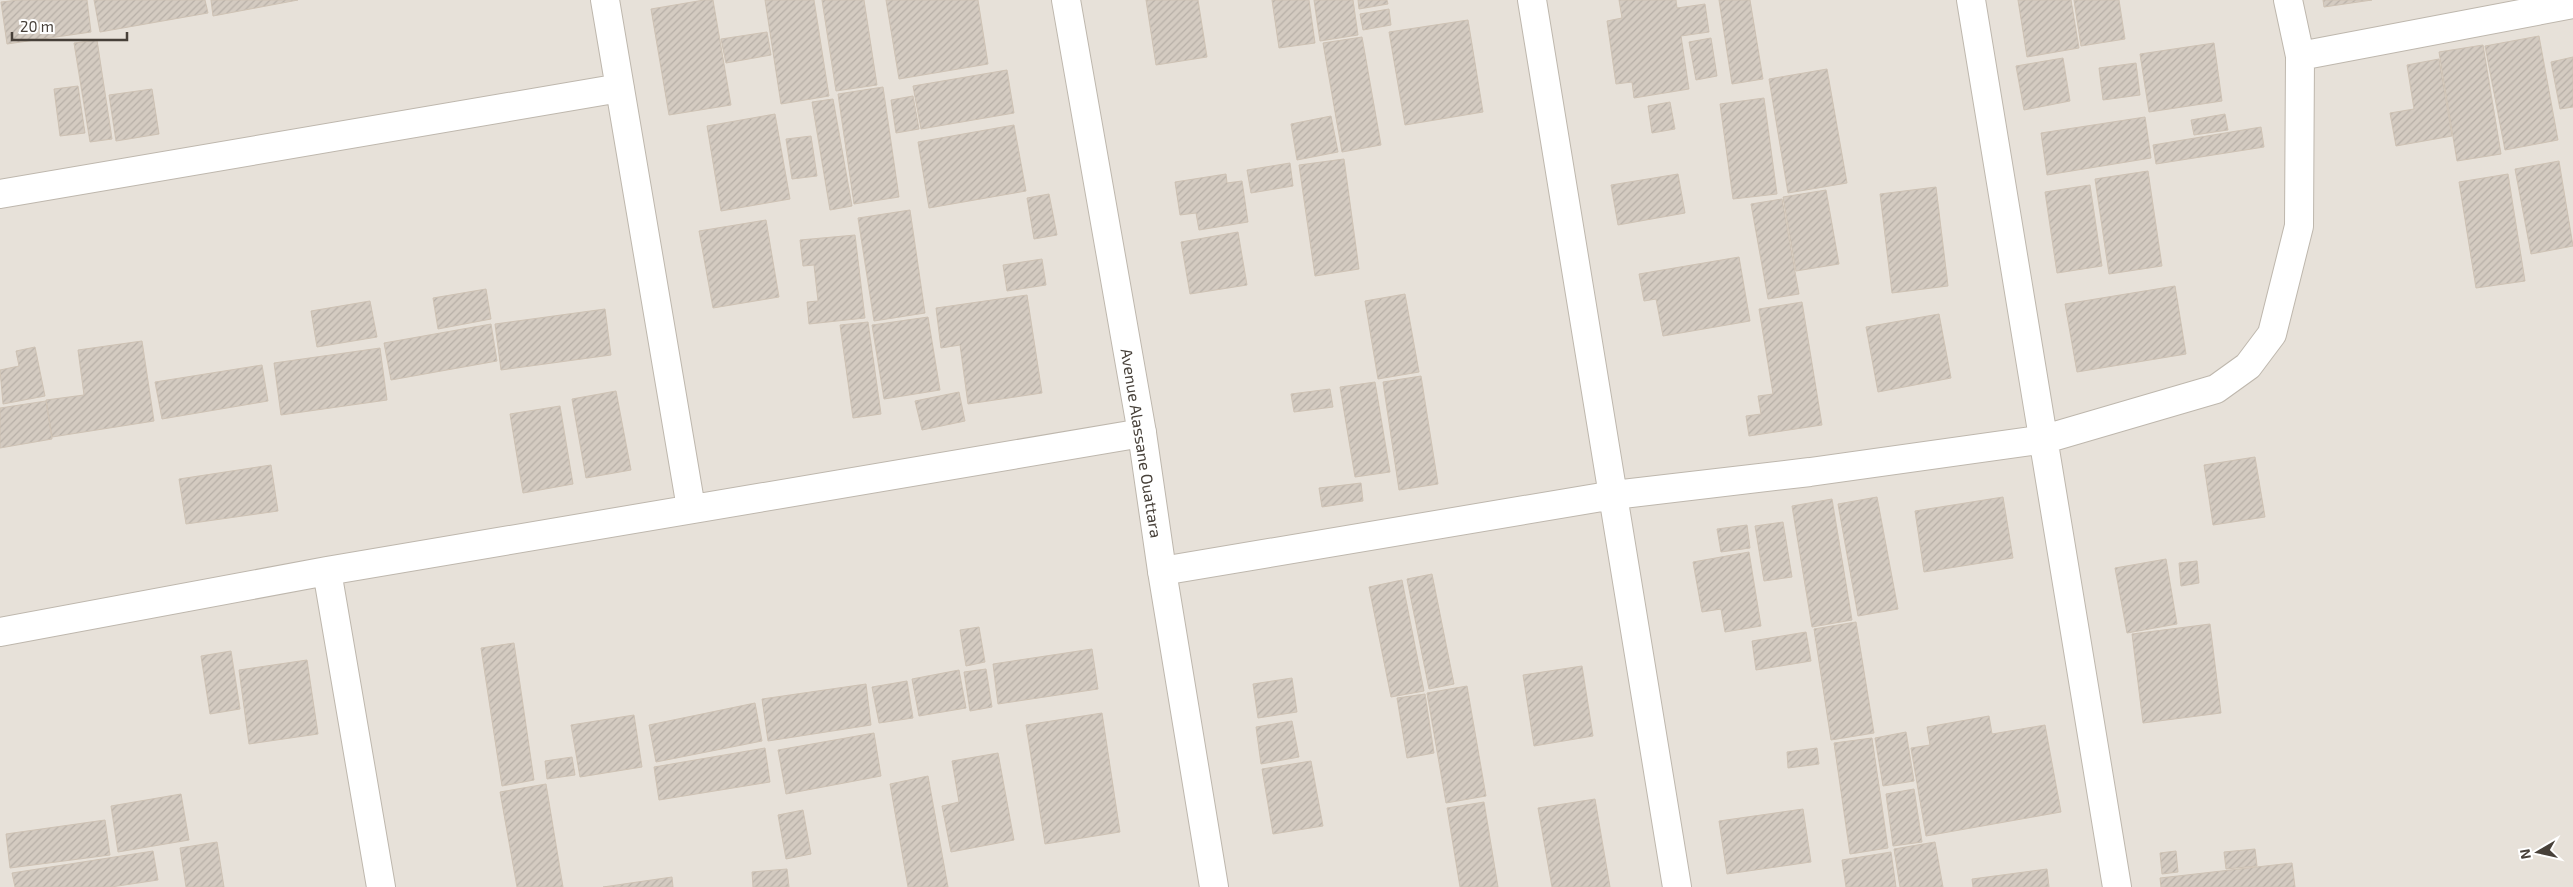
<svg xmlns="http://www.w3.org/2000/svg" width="2573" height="887" font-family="'Exo 2',sans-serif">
<defs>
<pattern id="building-hatch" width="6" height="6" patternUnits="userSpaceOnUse" patternTransform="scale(1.25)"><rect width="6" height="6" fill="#d4cbc1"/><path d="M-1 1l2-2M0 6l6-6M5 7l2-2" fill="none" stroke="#b7afa7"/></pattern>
</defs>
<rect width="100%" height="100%" fill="#f4f0ea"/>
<path fill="#e7e1d9" d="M0 0H2573V887H0Z"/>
<path fill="url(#building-hatch)" stroke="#cec2b4" d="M19 0H87L91 32 7 44 1 2Z
M94 0H205L208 13 100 32Z
M211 0H298L213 16Z
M704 0H713L731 105 669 115 651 9Z
M765 0H814L829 96 781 104Z
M822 0H864L877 85 836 91Z
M886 0H978L988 64 899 79Z
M1146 0H1198L1207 57 1156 65Z
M1272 0H1309L1315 43 1279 48Z
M1314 0H1353L1358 35 1320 41Z
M1358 0H1387L1388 4 1359 9Z
M1619 0H1676L1677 8 1705 4 1709 32 1681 36 1689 89 1634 98 1632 82 1616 84 1607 21 1622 18Z
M1719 0H1750L1763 79 1732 84Z
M2018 0H2071L2079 48 2027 57Z
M2074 0H2119L2125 39 2081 46Z
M2323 0H2372L2324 7Z
M1389 9 1391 25 1363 30 1360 14Z
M1468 20 1483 112 1405 125 1389 32Z
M767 32 771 55 726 63 721 39Z
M2539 36 2558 140 2505 150 2485 46Z
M1362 37 1381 145 1342 152 1323 43Z
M1711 38 1717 76 1696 80 1689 42Z
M97 40 112 139 90 142 74 43Z
M2214 43 2222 101 2149 112 2140 54Z
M2483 45 2501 154 2457 161 2439 52Z
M2573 57V107L2560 109 2551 62Z
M2063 58 2070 101 2024 110 2016 66Z
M2439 59 2452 136 2396 146 2390 113 2414 109 2407 65Z
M2136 63 2140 95 2103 100 2099 68Z
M1827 69 1847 183 1788 193 1769 79Z
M1007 70 1014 113 921 129 913 86Z
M78 86 85 133 60 136 54 89Z
M883 87 899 197 854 204 838 94Z
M152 89 159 134 116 141 109 95Z
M913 96 919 129 896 133 891 100Z
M1764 98 1777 194 1733 199 1720 104Z
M833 99 852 206 830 210 812 102Z
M1670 102 1675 129 1652 133 1648 106Z
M775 114 790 199 721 211 707 126Z
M2225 114 2228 130 2194 135 2191 120Z
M1331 116 1338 152 1297 160 1291 124Z
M2145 117 2151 158 2047 175 2041 133Z
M1014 125 1026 191 929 208 918 142Z
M2261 127 2264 147 2156 164 2153 145Z
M811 136 817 176 792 179 786 139Z
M1344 159 1359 269 1315 276 1299 165Z
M2559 161 2573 246 2531 254 2515 169Z
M1290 163 1293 186 1251 193 1247 170Z
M2148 171 2162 266 2109 274 2095 179Z
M1226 174 1227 183 1242 181 1248 222 1199 230 1196 213 1180 215 1175 182Z
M1678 174 1685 213 1618 225 1611 185Z
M2508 174 2525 281 2476 288 2459 182Z
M2090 185 2102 266 2057 273 2045 192Z
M1936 187 1948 286 1892 293 1880 194Z
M1826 190 1839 264 1796 271 1783 197Z
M1049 194 1057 235 1034 239 1027 198Z
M1782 199 1799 294 1768 299 1751 204Z
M910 210 925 313 874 321 858 218Z
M766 220 779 297 713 308 699 231Z
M1238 232 1247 285 1190 294 1181 242Z
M855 235 865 318 809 324 807 302 818 301 814 265 803 266 800 240Z
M1739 257 1750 321 1663 336 1656 299 1644 301 1639 274Z
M1042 259 1046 285 1007 291 1003 265Z
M2175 286 2186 354 2077 372 2065 304Z
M486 289 491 319 438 329 433 298Z
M1405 294 1419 372 1378 379 1365 301Z
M1027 295 1042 393 968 404 960 345 941 348 936 308Z
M370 301 377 337 317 347 311 311Z
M1802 302 1822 425 1749 436 1746 416 1761 414 1758 396 1773 394 1759 309Z
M605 309 611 355 501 370 495 324Z
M1939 314 1951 378 1878 392 1866 327Z
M928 317 940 390 884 399 872 325Z
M868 322 881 414 853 418 840 325Z
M491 324 497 361 391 380 384 343Z
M142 341 154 421 52 437 46 400 84 395 78 350Z
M35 347 45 396 3 404 0 370 19 366 16 351Z
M380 348 387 400 281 415 274 363Z
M262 365 268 401 162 419 155 382Z
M1421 376 1438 484 1399 490 1383 382Z
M1375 382 1390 472 1355 477 1340 387Z
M1330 389 1333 407 1294 412 1291 394Z
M616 391 631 470 586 478 572 399Z
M959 392 965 421 922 430 915 401Z
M46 401 52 439 0 448V408Z
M560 406 573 484 523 493 510 414Z
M2255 457 2265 517 2213 525 2204 465Z
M271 465 278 511 186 524 179 479Z
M1361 483 1363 501 1322 507 1319 488Z
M1877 497 1898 609 1858 616 1838 504Z
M2003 497 2013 558 1924 572 1915 511Z
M1832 499 1852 620 1812 627 1792 506Z
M1783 522 1792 577 1764 581 1755 526Z
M1747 525 1750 548 1721 552 1717 529Z
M1749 552 1761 626 1725 632 1721 609 1702 612 1693 562Z
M2166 559 2177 624 2127 633 2115 568Z
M2197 561 2199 583 2181 586 2179 563Z
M1432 574 1454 684 1429 689 1407 579Z
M1402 580 1424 691 1391 697 1369 587Z
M1856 622 1874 733 1831 740 1814 629Z
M2210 624 2221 713 2143 723 2132 634Z
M979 627 985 662 966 666 960 630Z
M1806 632 1811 661 1756 670 1752 641Z
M514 643 534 780 502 786 481 648Z
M1092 649 1098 689 998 704 993 664Z
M231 651 240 709 210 714 201 656Z
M307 660 318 734 249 744 239 670Z
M1582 666 1593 736 1534 746 1523 675Z
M986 669 992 707 970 711 964 672Z
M959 670 966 708 919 716 912 679Z
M1292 678 1297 712 1258 718 1253 684Z
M907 681 913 718 879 723 872 687Z
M866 684 871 725 768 741 762 699Z
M1467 686 1486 796 1446 803 1427 693Z
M1425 694 1434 753 1407 758 1397 698Z
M755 703 762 741 656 762 649 725Z
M1102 713 1120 832 1045 844 1026 725Z
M634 715 642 767 580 777 571 725Z
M1989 716 1992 734 2045 725 2061 812 1926 836 1911 748 1930 745 1927 727Z
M1292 721 1299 757 1261 764 1256 727Z
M1906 732 1914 781 1883 786 1875 738Z
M874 733 881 776 786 794 778 750Z
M1872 738 1888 848 1850 854 1834 743Z
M765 748 770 782 659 800 654 767Z
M1817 748 1819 764 1788 768 1787 752Z
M998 753 1014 840 951 852 942 806 959 802 952 761Z
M572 757 575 775 547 779 545 761Z
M1311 761 1323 826 1273 834 1262 769Z
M928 776 948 887H908L890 784Z
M546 784 563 887H517L500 792Z
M1914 789 1922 842 1893 846 1886 794Z
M181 794 189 840 118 852 111 806Z
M1595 799 1610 887H1552L1538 808Z
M1484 802 1498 887H1460L1447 808Z
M1803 809 1811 862 1727 874 1719 821Z
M803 810 811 854 786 859 778 815Z
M105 820 110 855 10 868 6 834Z
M217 842 224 887H186L180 848Z
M1935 842 1943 887H1900L1894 849Z
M2255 849 2257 866 2226 869 2224 852Z
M153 851 158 880 111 887H15L12 873Z
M2176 851 2178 872 2162 874 2160 853Z
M1891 852 1896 887H1846L1842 860Z
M2292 863 2295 887H2161L2160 878Z
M787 869 789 887H753L752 872Z
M2047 869 2049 887H1973L1972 879Z
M672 877 673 887H603Z"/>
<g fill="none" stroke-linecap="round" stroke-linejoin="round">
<g stroke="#beb7ad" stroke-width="30">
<path id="minor" d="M605 0 691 508
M1532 0 1677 887
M1971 0 2117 887
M2300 56 2573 4
M0 194 620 88
M327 571 381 887
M1162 571 1614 495 1810 472 2045 439 2216 389 2248 366 2272 334 2299 226 2300 56 2288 0
M0 632 327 571 1142 433"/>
</g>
<g stroke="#beb7ad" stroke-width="30">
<path id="tertiary" d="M1066 0 1142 433 1162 571 1214 887"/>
</g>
<use href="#minor" stroke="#fff" stroke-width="28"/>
<use href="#tertiary" stroke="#fff" stroke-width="28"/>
</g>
<g text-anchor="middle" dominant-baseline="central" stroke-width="4.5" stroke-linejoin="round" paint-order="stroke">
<g font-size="16" fill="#474039" stroke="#fff">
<text transform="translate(1142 443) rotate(81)">Avenue Alassane Ouattara</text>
</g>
</g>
<g transform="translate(2538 852) rotate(261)" stroke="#ffffff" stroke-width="4" paint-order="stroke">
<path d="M0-4L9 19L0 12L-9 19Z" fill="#474039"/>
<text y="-8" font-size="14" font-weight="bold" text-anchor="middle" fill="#474039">N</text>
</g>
<path d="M12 32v8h115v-8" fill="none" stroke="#474039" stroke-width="2.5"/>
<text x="20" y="32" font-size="15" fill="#474039" stroke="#ffffff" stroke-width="4" paint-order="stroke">20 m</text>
</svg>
